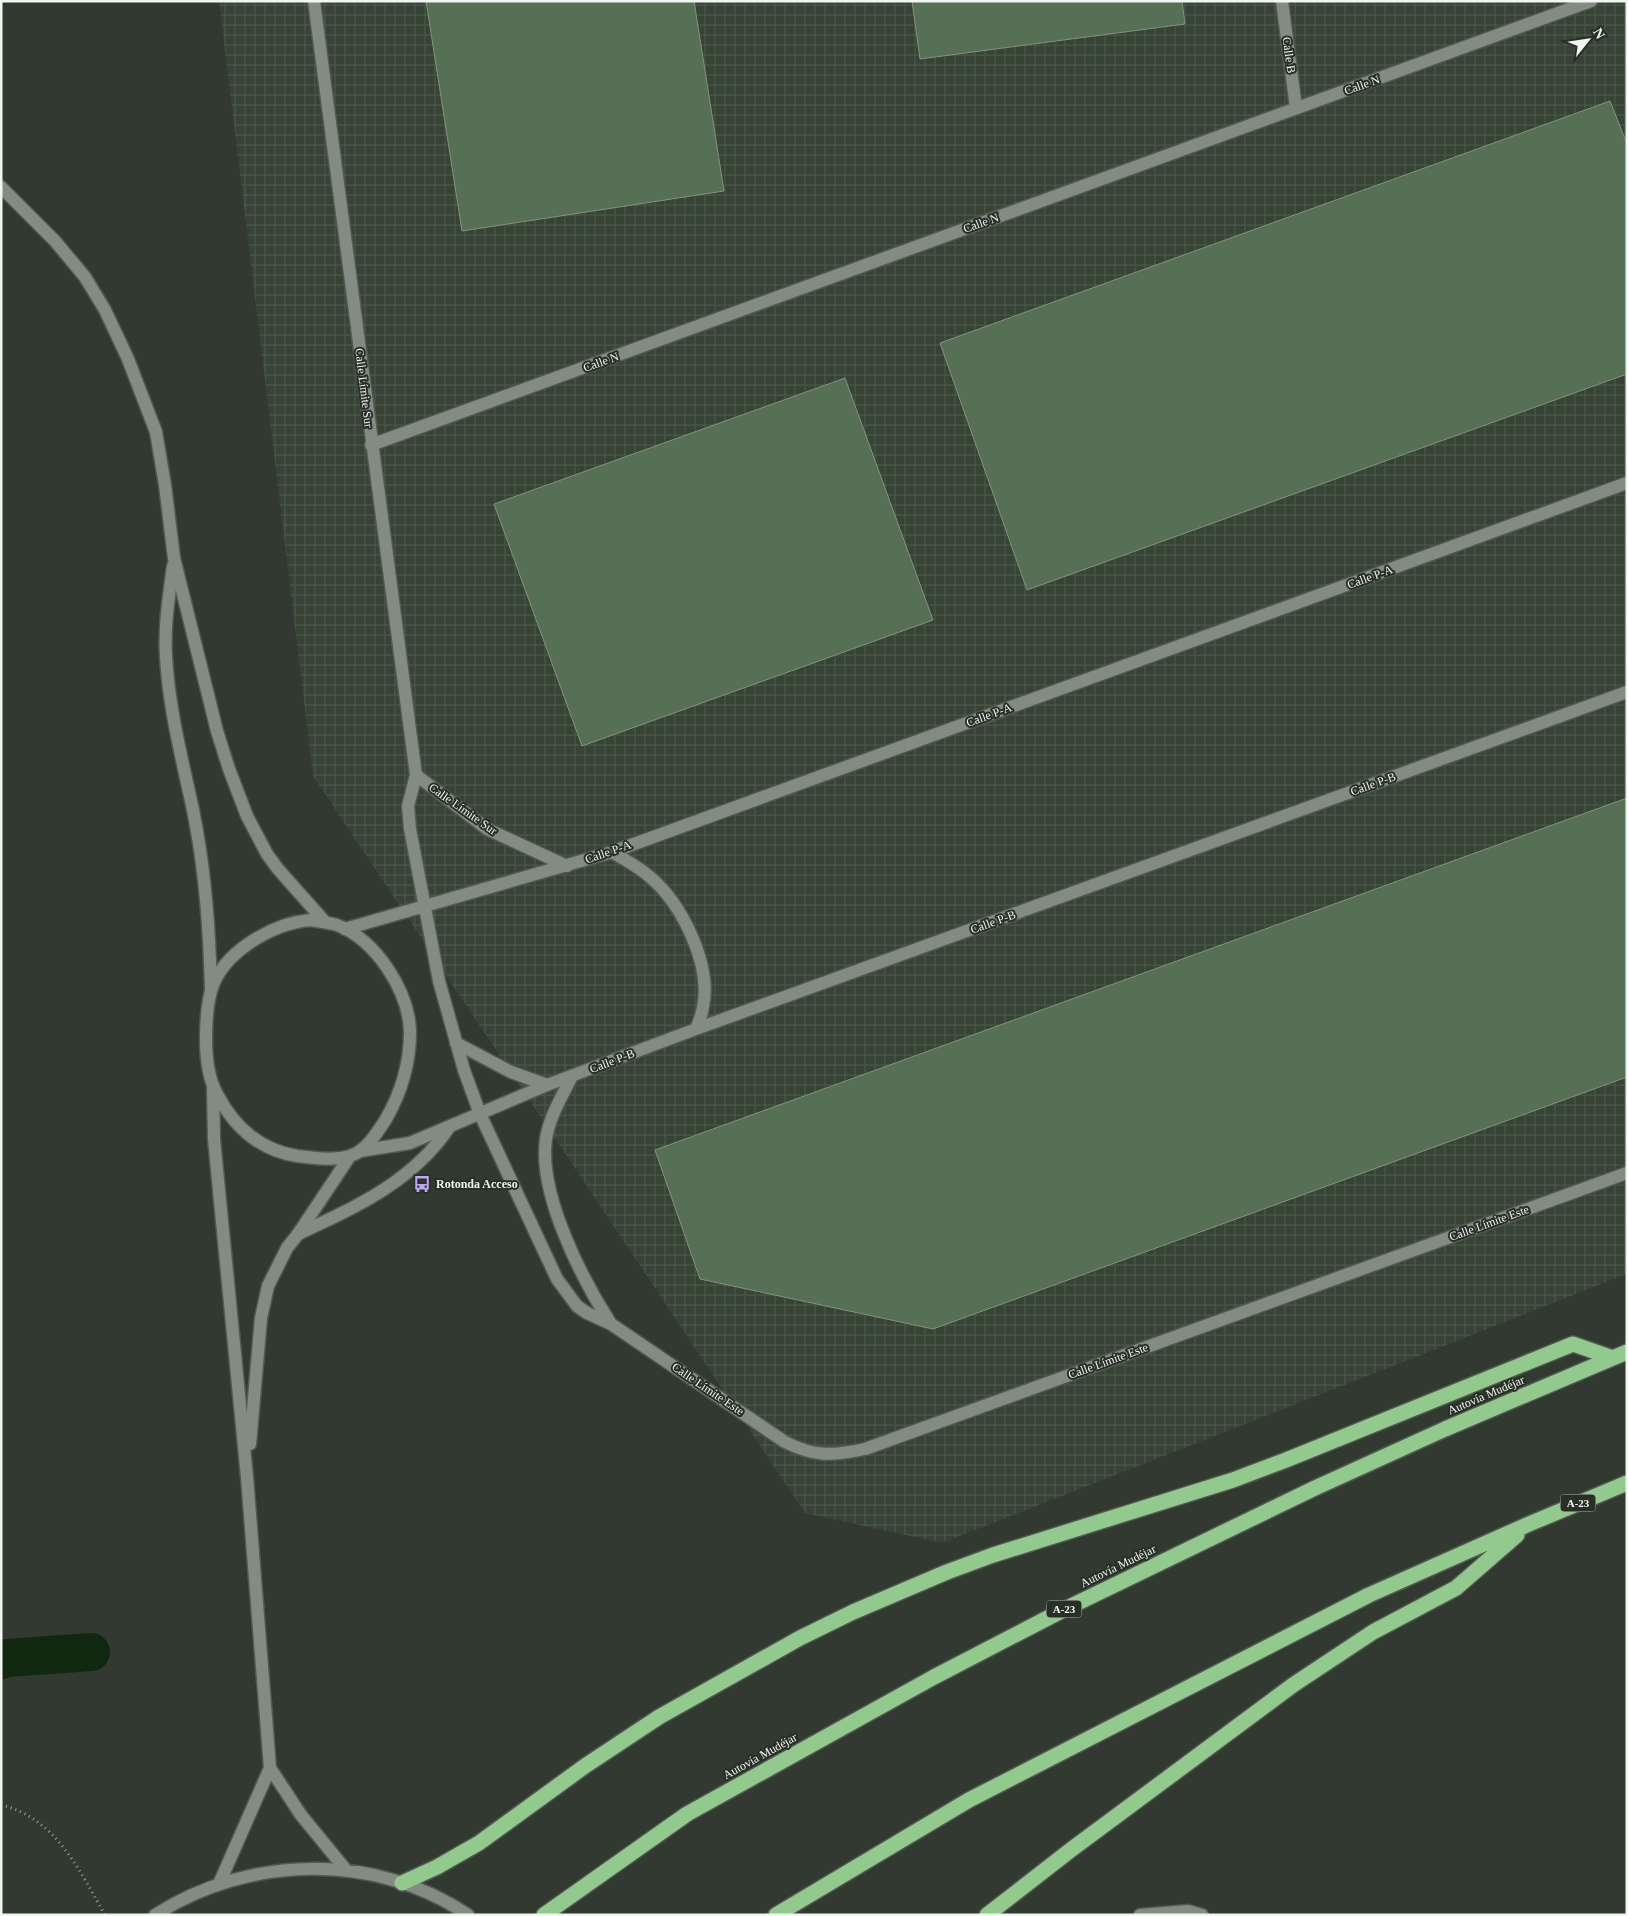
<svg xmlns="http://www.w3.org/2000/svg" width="1628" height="1916" font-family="Georgia,serif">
<defs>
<pattern id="industrial-grid" width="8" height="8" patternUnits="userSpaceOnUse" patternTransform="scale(1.25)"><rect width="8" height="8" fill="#364335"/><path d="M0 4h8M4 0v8" fill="none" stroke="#4a5649"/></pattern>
</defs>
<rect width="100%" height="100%" fill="#313930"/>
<path fill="url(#industrial-grid)" d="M219 1H1627V1274L942 1543 805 1513 313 776Z"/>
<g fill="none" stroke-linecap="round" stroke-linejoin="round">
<path stroke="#102710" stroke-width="38" d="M1 1660 7 1658 91 1652"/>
</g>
<path fill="#567055" stroke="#879086" d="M426 1H694L724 191 462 231Z
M912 1H1182L1185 24 920 59Z
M1610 101 1627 144V374L1027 590 940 343Z
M845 378 933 620 582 746 494 504Z
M1627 798V1077L933 1329 700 1279 655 1150Z"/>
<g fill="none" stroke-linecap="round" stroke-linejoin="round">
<g stroke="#515850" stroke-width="15">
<path id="service" d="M298 1234C356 1207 414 1181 450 1126"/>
</g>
<g stroke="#515850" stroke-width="15">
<path id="minor" d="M314 1 416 775 408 806 410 829 439 981 464 1070 480 1114 557 1279 577 1306 587 1313 611 1324 785 1442C815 1457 832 1456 865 1449L1627 1173
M1282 1 1296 108
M371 445 1591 1
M416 775 487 829 567 866
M612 852C625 860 639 867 650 877 682 904 712 965 703 1007 702 1014 699 1022 696 1029
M345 929 612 852 1627 483
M210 961 211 989
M456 1043 511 1072 547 1085
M572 1076C563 1095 549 1117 546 1139 538 1194 582 1279 611 1324
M360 1151 410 1143 547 1085 696 1029 1627 692
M1140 1915 1188 1911 1202 1915"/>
</g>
<g stroke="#515850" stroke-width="15">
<path id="tertiary" d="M1 187 55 241 85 277 105 310 128 359 156 432 165 485 174 558 217 731 229 769 247 816 267 854 278 869 325 922
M173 566C169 596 164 626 166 657 169 709 182 759 193 810 203 859 208 910 210 961
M311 920C319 922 328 922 337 925 376 940 409 991 410 1032 410 1062 401 1093 386 1119 377 1133 366 1151 350 1156 333 1161 314 1158 297 1156 260 1150 234 1127 217 1094 208 1078 206 1058 206 1039 206 1023 207 1006 211 991 222 952 273 923 311 920Z
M213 1088 214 1139 247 1477 270 1768 219 1884
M250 1444 261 1318 268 1286 287 1248 298 1234 350 1156
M270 1768 301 1815 346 1870
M155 1915C249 1855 375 1852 468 1915"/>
</g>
<g stroke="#515850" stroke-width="18">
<path id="motorway" d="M402 1883 437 1867 479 1843 585 1766 659 1717 800 1638 853 1612 947 1572 993 1555 1233 1480 1286 1460 1573 1344 1613 1358
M544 1915 687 1814 934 1677 1065 1609 1315 1488 1445 1429 1627 1352
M776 1915 969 1800 1369 1595 1529 1524 1627 1483
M987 1915 1072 1849 1293 1685 1373 1632 1456 1588 1517 1535"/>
</g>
<path stroke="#99a099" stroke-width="3" stroke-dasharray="1 4" stroke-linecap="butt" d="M1 1805C56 1818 79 1870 105 1915"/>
<use href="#service" stroke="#838c82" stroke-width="12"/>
<use href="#minor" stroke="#838c82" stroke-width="12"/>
<use href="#tertiary" stroke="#838c82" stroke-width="12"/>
<use href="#motorway" stroke="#92ca8e" stroke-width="15"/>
</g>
<defs>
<g id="bus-bare" transform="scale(1.35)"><path d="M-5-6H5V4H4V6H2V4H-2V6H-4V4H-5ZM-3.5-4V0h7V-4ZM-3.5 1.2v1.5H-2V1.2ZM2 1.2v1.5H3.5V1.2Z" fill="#baaaf6" stroke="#272f26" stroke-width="2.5" paint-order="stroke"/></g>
</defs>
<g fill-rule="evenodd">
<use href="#bus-bare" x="422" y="1184"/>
</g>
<g text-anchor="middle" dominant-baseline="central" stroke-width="4" stroke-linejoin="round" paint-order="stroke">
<g fill="#272f26" stroke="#b4bab4" stroke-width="1">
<rect x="1560.5" y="1494.5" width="35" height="17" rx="4"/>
<rect x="1046.5" y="1600.5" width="35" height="17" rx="4"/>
</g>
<g font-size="11" font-weight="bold" fill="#f1f6f1">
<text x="1578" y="1503">A-23</text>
<text x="1064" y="1609">A-23</text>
</g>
<g font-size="12" fill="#f1f6f1" stroke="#272f26">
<text transform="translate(1289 55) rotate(82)">Calle B</text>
<text transform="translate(1362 85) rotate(-20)">Calle N</text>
<text transform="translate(981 223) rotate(-20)">Calle N</text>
<text transform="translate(601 362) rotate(-20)">Calle N</text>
<text transform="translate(364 388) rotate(83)">Calle Límite Sur</text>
<text transform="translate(1370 577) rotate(-20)">Calle P-A</text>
<text transform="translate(989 715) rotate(-20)">Calle P-A</text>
<text transform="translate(1373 784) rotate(-20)">Calle P-B</text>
<text transform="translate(463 809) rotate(35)">Calle Límite Sur</text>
<text transform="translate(608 852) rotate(-19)">Calle P-A</text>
<text transform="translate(993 922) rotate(-20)">Calle P-B</text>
<text transform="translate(612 1061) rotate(-21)">Calle P-B</text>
<text transform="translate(1489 1223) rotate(-20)">Calle Límite Este</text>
<text transform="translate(1108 1361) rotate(-20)">Calle Límite Este</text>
<text transform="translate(708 1389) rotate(34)">Calle Límite Este</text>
<text transform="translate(1486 1395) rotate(-23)">Autovía Mudéjar</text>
<text transform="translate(1118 1566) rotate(-26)">Autovía Mudéjar</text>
<text transform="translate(760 1756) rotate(-29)">Autovía Mudéjar</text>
</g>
<g font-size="12" font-weight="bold" fill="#f1f6f1" stroke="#272f26" text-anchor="start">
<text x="436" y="1184">Rotonda Acceso</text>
</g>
</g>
<rect width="1628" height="1916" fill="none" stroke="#f1f6f1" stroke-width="5"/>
<g transform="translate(1588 40) rotate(60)" stroke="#272f26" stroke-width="4" paint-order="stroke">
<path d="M0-4L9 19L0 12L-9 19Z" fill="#f1f6f1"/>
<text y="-8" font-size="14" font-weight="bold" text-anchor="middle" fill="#f1f6f1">N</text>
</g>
</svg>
